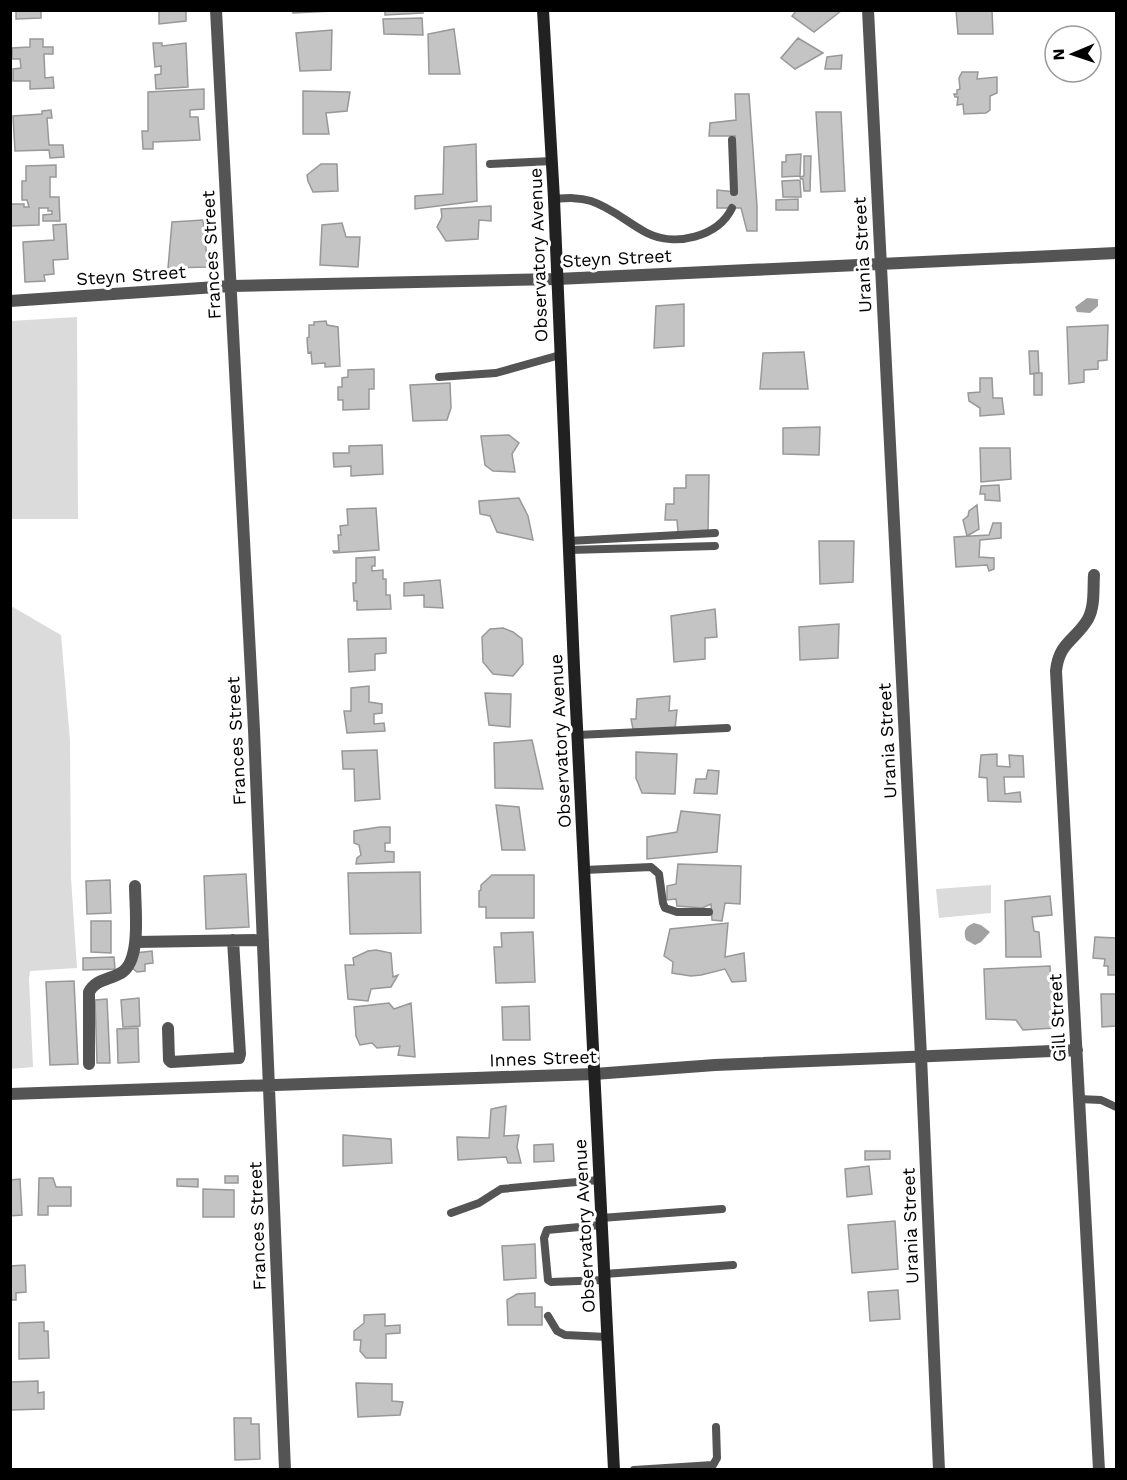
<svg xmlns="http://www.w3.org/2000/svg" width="1127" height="1480" font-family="'Work Sans',sans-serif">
<rect width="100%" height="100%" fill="#fff"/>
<path fill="#dbdbdb" d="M77 317 78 519H11V321Z
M11 606 61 635 70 740 71 878 77 968 30 971 29 979 33 1067 11 1069Z
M991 885V913L939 918 936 889Z"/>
<path fill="#a2a2a2" d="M1087 298 1098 299V306L1090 313 1077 312 1075 307Z
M974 923 981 925 990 932 981 942 975 945 966 940C963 932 965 926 974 923Z"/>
<path fill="#c4c4c4" stroke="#989898" stroke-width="1.5" d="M10 10H41V18L16 19V11Z
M159 10H186V21L159 24Z
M293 10H332V11L293 13Z
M385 10H423V13L385 15Z
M797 10H840L841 11 814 32 792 16Z
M956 10H992L993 34H958Z
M422 18 423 35 384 34 383 19Z
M454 29 460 74H429L428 34Z
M332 30 331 70 300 71 296 33Z
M798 38 823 53 795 69 781 58Z
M30 39H43V47H53V54H44L45 78 53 77 54 88 30 89V81H13V69L21 68 20 59H12V48L30 47Z
M153 43H162V46L186 43 188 87 156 89 155 75 161 74V66L155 67Z
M842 55 841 69H825L827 57Z
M962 72H978L977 79 997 77V93L990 96V110L986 113 964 114 963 104 957 105 958 97H955L954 94H957V90L960 89 959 78Z
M204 89V109L190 110V117H198L200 140 153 142V149H143L142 131H148V92Z
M303 91 350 92 347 111 326 113 329 134H303Z
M735 94H749L757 206V231H747L741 208H717V190L737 192 735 136H709L710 123 736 120Z
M51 110 52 118H47L49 145H63L64 157 50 158 49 150 15 151 13 116 42 114V111Z
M816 112H841L845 191 821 192Z
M476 144 477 201 415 209V196L443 194 444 147Z
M801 154 800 176 782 177V162H786V155Z
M804 156H811L810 191H804L803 179H801L800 177 804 176Z
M321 164H337L338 191 313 192 308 181 307 175Z
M56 165V177H50V197H59L60 221H43V215L52 214V211H48V208H39V225L10 226V204H24V207H29L27 200H22V181H26V166Z
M800 180 801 197H783L782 181Z
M798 199V210H776V200Z
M491 206V221L479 220 478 239 446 241 437 227 442 217 441 209Z
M203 220 208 267 168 268 172 222Z
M342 223 346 237H360L358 267 320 265 322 225Z
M66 224 68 259 53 260 54 274 44 275 45 281 25 282 23 242 54 240 53 225Z
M684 304V346L654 348 656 306Z
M326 321 327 325 338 327 340 366 325 367V363L312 364 311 352 308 353 307 338 309 337V325H314V322Z
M1108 325 1107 360 1098 361V369L1084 370V382L1069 384 1067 327Z
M1029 351H1038L1039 373 1030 374Z
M804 352 808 389H760L763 353Z
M374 369V389H369V409L343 410V400H338V387H342V378L348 377V370Z
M1034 373H1042V395H1034Z
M980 378H992L993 398H1002L1004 414 980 416V408L969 401 968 393 980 392Z
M450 383 451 408 447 420 413 421 410 385Z
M820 427 819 455 783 454V428Z
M509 435 519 443 512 454 515 472 493 471 485 465 481 436Z
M382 445 383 474 351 476V466L334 467 333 453H349V446Z
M980 448H1010L1011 479 981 482Z
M686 475H709L708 532H678L677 520H665L666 504H674V488H686Z
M999 485 1000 501 985 500V494H980L981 486Z
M519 498 528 516 533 540 497 532 490 516 480 514 479 501Z
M977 505 979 529 967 536 963 520 968 516 969 511Z
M376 508 379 550 334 553 333 551H339L338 535H341L340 526 348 525 347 509Z
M993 523H1001V538L980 540 979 557 994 558V569L989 571 987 565 956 567 954 537 989 535Z
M819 541H854L853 582 820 584Z
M375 557V566H372V571L383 570V579H386V595H390L391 609 357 610V601H354L353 583H356V558Z
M440 580 443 608 424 607V595L404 596V583Z
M715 609 717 637 705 638V659L674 662 671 616Z
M839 624 838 658 800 660 799 627Z
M503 628 513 632 522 639 523 664 513 676 493 674 483 662 482 637 490 629Z
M386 638V653L375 654V670L349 672 348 639Z
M369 686V702L382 704V713L374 714V724L384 723 385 731 347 733 344 711H351V688Z
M485 693 511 694 510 727 489 725Z
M670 696 669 711 677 710 675 729H633L631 719H636L637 699Z
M532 740 543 789 495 788 494 743Z
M377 750 380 799 355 801 354 769H343L342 751Z
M636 752 677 754 675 794 642 793 636 778Z
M997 754V766L1010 767 1009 755 1023 756 1024 777H1004L1005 794 1020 792 1021 802 988 801 987 778 979 777 981 755Z
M708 770 719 771 717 794 694 793 696 779H706Z
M496 805 519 807 525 850H502Z
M681 811 720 815 717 852 647 859V837L677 832Z
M380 827H390V843H385V851L394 852V862L356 864 357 858 361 855 359 845 354 843V831Z
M678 864 741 866 740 904 725 903 722 921 712 920 711 904 702 908 677 906 676 899 667 900V886L676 884Z
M420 872 421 933 350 934 348 873Z
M246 874 249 927 206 929 204 876Z
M492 875H534V918H486V907H479V891L481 890V885Z
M110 880 111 913 87 914 86 881Z
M1050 896 1052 915 1032 917 1034 931 1039 932 1041 957H1006L1005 901Z
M91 921H111V953L91 952Z
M728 923 725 957 744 953 746 981 732 982 725 969 701 975 691 976 672 973 673 962 664 956 670 929Z
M533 932 535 982 496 983 494 947H502L501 933Z
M1095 937 1116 938V975H1108V966H1104L1105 959 1093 958Z
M376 950 391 953 393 977 398 975 391 987 371 989 368 1001 348 999 345 965H354L353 958 368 951Z
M152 951 153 963 145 964V971L137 972 132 968 135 953Z
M114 957 115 969 83 970V958Z
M1050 966 1054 1028 1023 1030 1016 1020 986 1019 984 969Z
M74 981 78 1064 50 1065 46 982Z
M1101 994H1116V1026L1102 1027Z
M139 998 140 1026 123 1027 121 1000Z
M107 999 110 1063H97L95 1000Z
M389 1003 394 1009 411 1003 415 1057 398 1055 400 1046 377 1048 372 1043 360 1045 356 1036 354 1007Z
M529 1006 530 1040H503L502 1007Z
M138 1028 139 1062 118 1063 117 1029Z
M506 1106 504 1136 519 1135 517 1147 521 1163H508L506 1157 458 1160 457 1137 489 1138 491 1109Z
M343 1135 391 1139 392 1163 343 1166Z
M553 1144 554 1161 534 1162V1145Z
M865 1151H890V1159L865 1160Z
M869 1166 872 1194 847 1197 845 1169Z
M225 1176H238V1183H225Z
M39 1178H53L56 1187H71V1206H48V1215H38Z
M20 1179 22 1215 10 1216V1180Z
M177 1179H198V1187L177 1186Z
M203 1189 234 1190V1217H203Z
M895 1221 898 1269 852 1273 848 1225Z
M535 1244 536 1278 504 1280 502 1246Z
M25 1265 26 1292 16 1293V1300H10V1266Z
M898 1290 900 1319 870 1321 868 1292Z
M535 1293V1307H542V1325H508L507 1300 517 1294Z
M385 1314V1326L400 1325V1333L386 1334V1358H366L360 1351 361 1340H354V1331L364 1323V1315Z
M44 1322V1331H48L49 1358 19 1359V1323Z
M38 1381V1393L44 1392V1409L10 1410V1382Z
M356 1383 392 1384V1401L403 1402 400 1415 358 1417Z
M234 1418H251V1424H259L260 1459 235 1460Z"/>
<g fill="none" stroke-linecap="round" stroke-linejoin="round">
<path stroke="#545454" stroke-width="8" d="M732 140 734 192
M490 164 552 161
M554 199C567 198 579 197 591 201 612 208 628 223 647 233 675 247 718 237 732 208
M439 377 496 373 560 355
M569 541 715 533
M569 550 715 546
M577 735 727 728
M584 870 651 867 659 874 663 903 665 908 677 912H709
M1079 1099 1101 1100 1116 1107
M451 1213 479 1203 501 1189 599 1180
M601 1218 722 1209
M601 1225 547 1230 544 1238 548 1280 551 1282 604 1280
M604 1274 733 1265
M548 1316 557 1331 565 1335 607 1337
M634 1470 713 1465 717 1458 716 1427"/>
<path stroke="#545454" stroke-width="12" d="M216 10 254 730 285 1470
M868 10 921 1056 939 1470
M10 301 231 286 557 279 1116 253
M1094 575C1093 589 1095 606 1088 619 1075 641 1059 642 1056 671L1099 1470
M136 942 263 940
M168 1028 169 1060 171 1062 239 1058 240 1054 233 940
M89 1064V992C96 979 109 980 121 973 142 961 135 908 135 886
M10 1094 594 1074 715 1065 1077 1050"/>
<path stroke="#212121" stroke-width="12" d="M543 10 554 199 574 667 614 1470"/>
</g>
<g text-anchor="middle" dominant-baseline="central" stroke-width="6" stroke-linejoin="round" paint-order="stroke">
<g font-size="18" fill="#000" stroke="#fff">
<text transform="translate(211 255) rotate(-93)">Frances Street</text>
<text transform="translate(538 255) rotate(-92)">Observatory Avenue</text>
<text transform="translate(862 255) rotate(-93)">Urania Street</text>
<text transform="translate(617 258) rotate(-3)">Steyn Street</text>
<text transform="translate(131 275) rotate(-4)">Steyn Street</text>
<text transform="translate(236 741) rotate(-93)">Frances Street</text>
<text transform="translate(560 741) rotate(-93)">Observatory Avenue</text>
<text transform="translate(887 741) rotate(-93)">Urania Street</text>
<text transform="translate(1057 1018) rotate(-93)">Gill Street</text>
<text transform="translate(543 1058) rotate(-2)">Innes Street</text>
<text transform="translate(257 1226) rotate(-92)">Frances Street</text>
<text transform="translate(584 1226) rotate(-93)">Observatory Avenue</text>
<text transform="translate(910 1226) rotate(-92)">Urania Street</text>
</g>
</g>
<rect width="1127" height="1480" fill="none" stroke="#000000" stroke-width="24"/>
<g transform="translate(1073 54) rotate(268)"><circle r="28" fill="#ffffff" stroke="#999999" stroke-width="1.5"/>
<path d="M0-4.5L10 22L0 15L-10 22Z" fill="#000000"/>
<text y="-9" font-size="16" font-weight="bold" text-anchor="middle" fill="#000000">N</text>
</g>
</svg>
